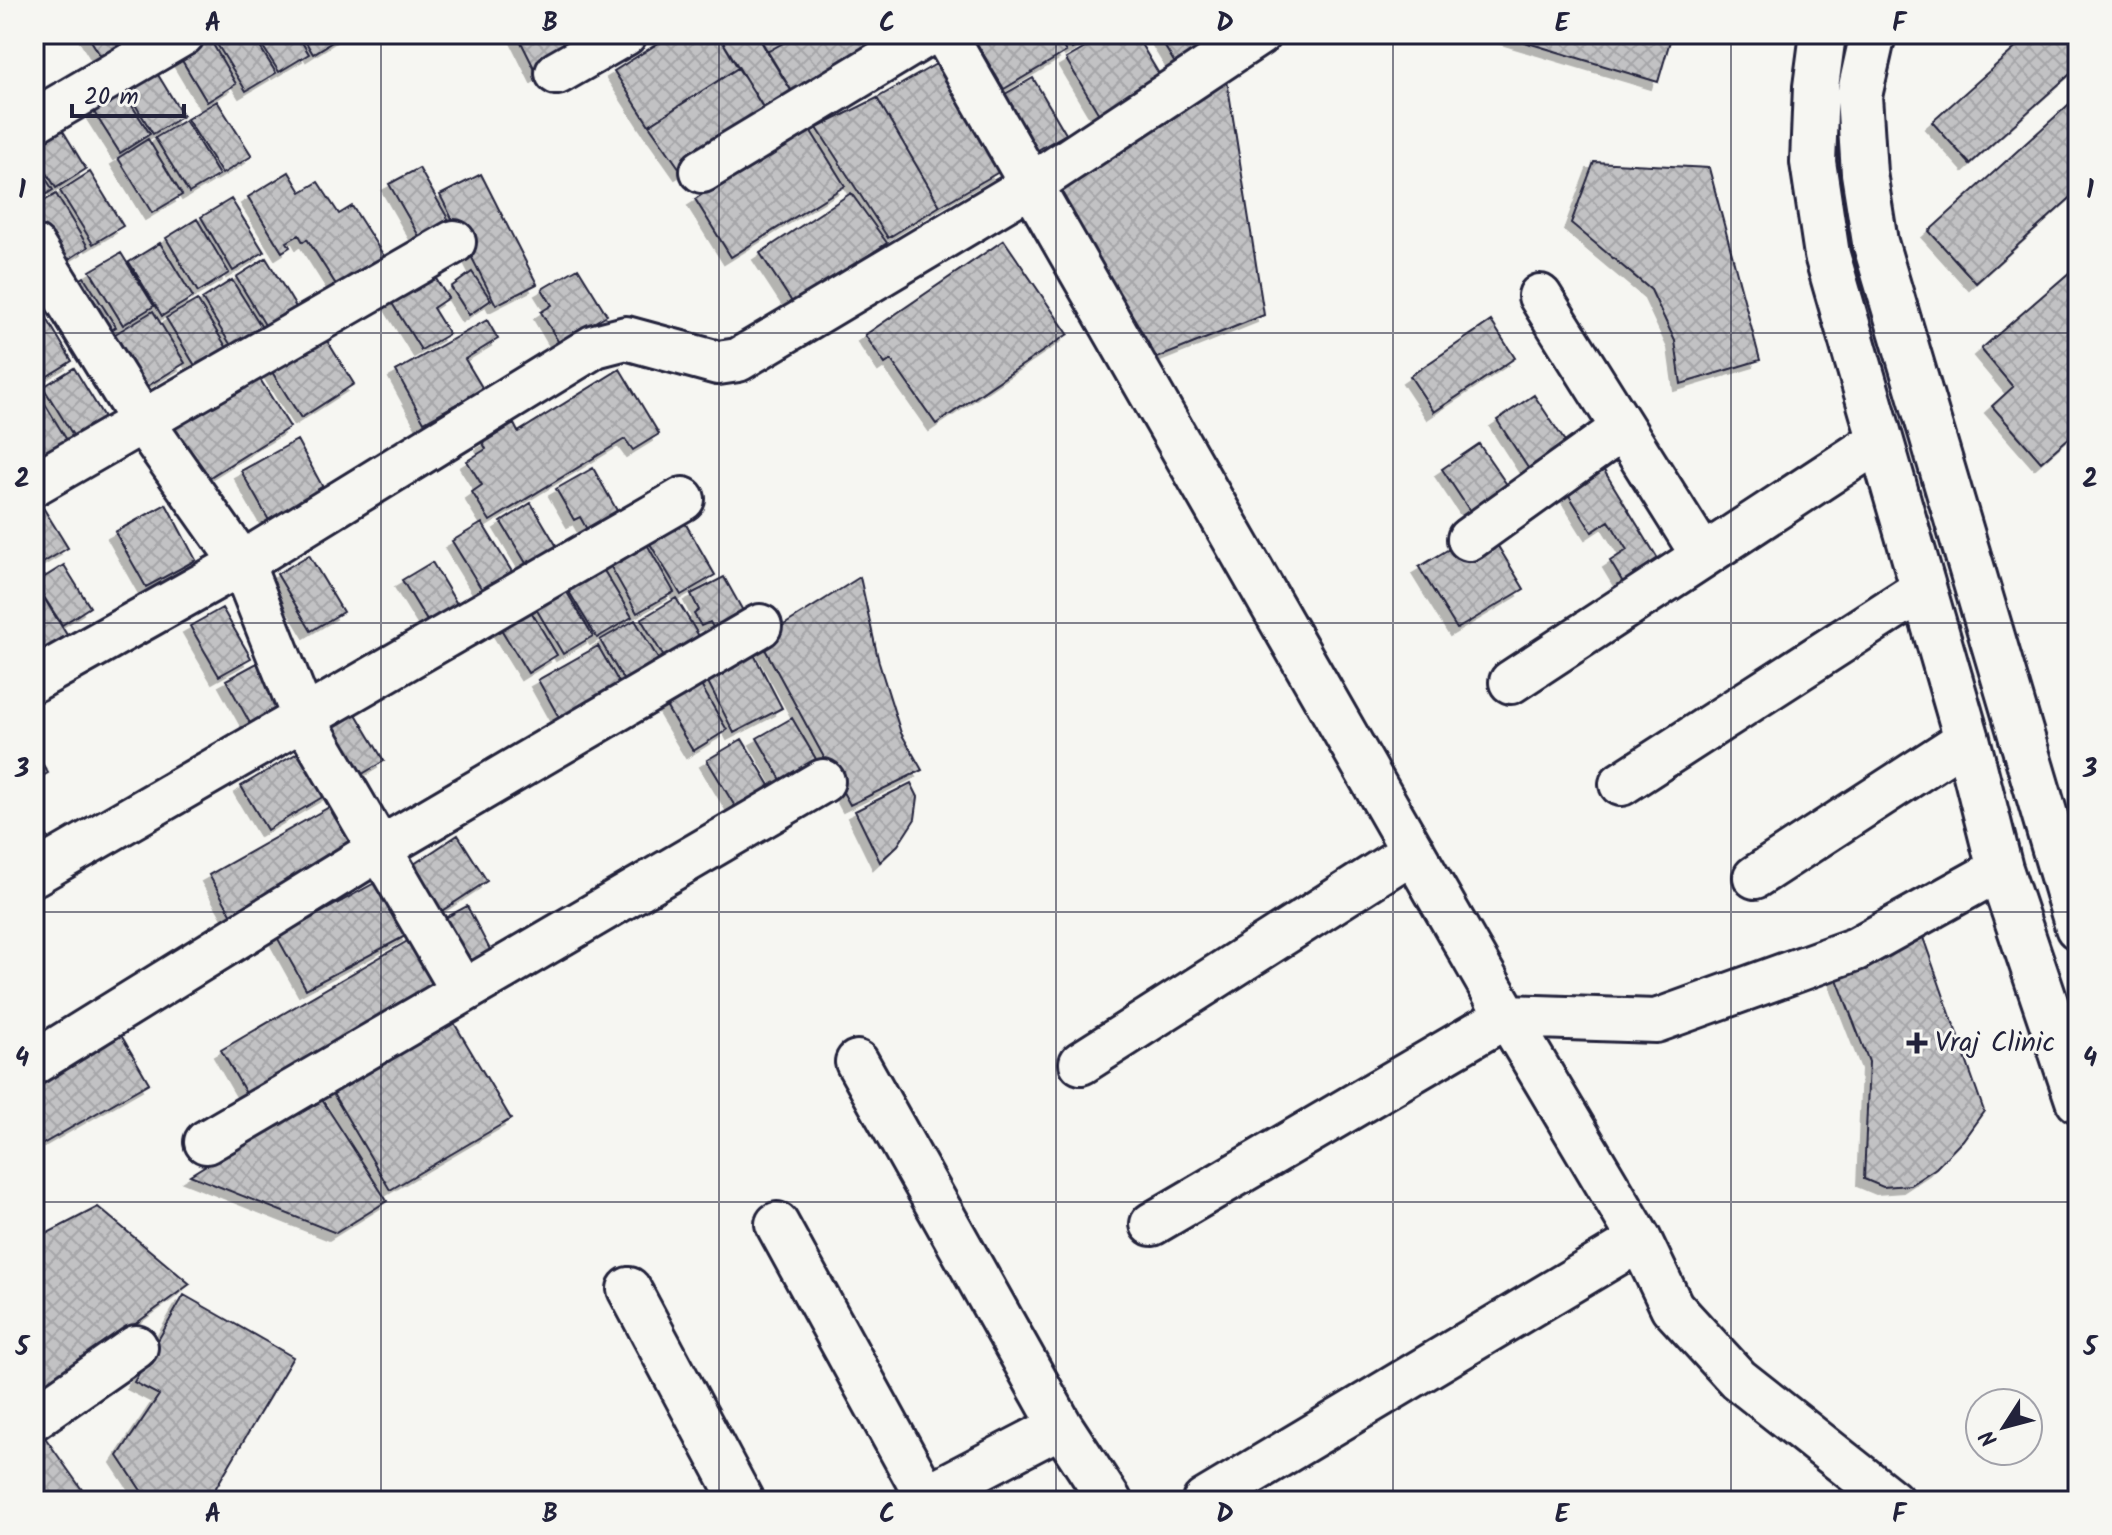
<svg xmlns="http://www.w3.org/2000/svg" width="2112" height="1535" font-family="Kalam,sans-serif">
<defs>
<pattern id="building-cross-hatch" width="8" height="8" patternUnits="userSpaceOnUse" patternTransform="scale(2)"><rect width="8" height="8" fill="#c2c2c4"/><path d="M0 0l8 8M0 8l8-8" fill="none" stroke="#a6a6a9"/></pattern>
<filter id="shadow"><feDropShadow dx="-7" dy="7" stdDeviation="0" flood-color="#0004"/></filter>
</defs>
<rect width="100%" height="100%" fill="#f6f6f2"/>
<filter id="ink" filterUnits="userSpaceOnUse"><feTurbulence type="fractalNoise" baseFrequency=".0125" numOctaves="2"/><feDisplacementMap in="SourceGraphic" scale="16" xChannelSelector="R" yChannelSelector="G"/><feConvolveMatrix kernelMatrix="1 2 1 2 8 2 1 2 1" color-interpolation-filters="sRGB"/></filter>
<g filter="url(#ink)">
<path fill="url(#building-cross-hatch)" stroke="#22223b" stroke-width="2" filter="url(#shadow)" d="M87 34H128L136 47 106 65Z
M207 34 236 84 207 102 177 52Z
M216 34H252L276 73 246 91 212 36Z
M255 34H297L309 54 279 72Z
M301 34H342L343 35 313 54Z
M517 34H607L538 76Z
M673 34H718L738 68 649 125 614 71Z
M718 34H757L799 103 771 120Z
M757 34H799L767 52Z
M799 34H906L799 103 767 52Z
M971 34H1055L1066 52 1004 89Z
M1063 34H1098L1072 49Z
M1109 34H1135L1165 84 1103 121 1066 59Z
M1157 34H1241L1181 73Z
M1498 34H1672L1658 82Z
M2031 34H2078V67L1970 164 1932 122Z
M149 60 183 116 153 134 119 78Z
M936 64 999 172 940 206 877 98Z
M738 68 771 120 682 172 649 125Z
M1033 78 1066 134 1029 155 1000 97Z
M115 79 150 134 120 153 85 98Z
M1227 80 1264 315 1150 361 1045 184Z
M2078 96V191L1976 283 1929 231Z
M877 98 940 206 888 238 817 128Z
M217 101 252 156 222 174 187 119Z
M54 116 86 169 56 188 34 152V128Z
M185 120 219 175 189 193 155 138Z
M809 128 845 186 731 257 695 199Z
M148 139 182 195 152 213 118 158Z
M34 160 53 190 34 202Z
M1594 162 1709 168 1760 360 1681 384 1675 341 1651 290 1571 223Z
M419 168 450 222 420 238 389 184Z
M90 172 123 226 93 244 60 191Z
M289 172 301 192 318 182 339 214 352 206 389 264 342 294 307 239 303 242 299 235 287 242 290 247 282 252 248 197Z
M481 174 537 284 496 305 440 195Z
M851 193 887 243 794 305 760 253Z
M56 194 88 247 58 266 34 226V207Z
M231 199 264 252 233 271 201 217Z
M197 219 229 273 198 292 166 238Z
M1004 240 1068 334 936 424 891 360 885 364 865 335Z
M160 243 193 297 162 316 129 262Z
M121 253 154 306 123 325 90 271Z
M266 258 299 312 268 330 236 277Z
M2078 265V430L2041 462 1992 406 2013 387 1981 349Z
M578 268 607 315 559 343 541 312 552 305 542 289Z
M472 272 491 300 469 315 451 287Z
M433 274 448 298 433 308 449 334 421 350 390 300Z
M84 277 116 327 99 338 66 288Z
M232 280 266 334 235 352 202 299Z
M197 300 230 353 199 372 166 318Z
M40 307 72 361 41 380 34 368V311Z
M153 311 185 363 135 394 102 342Z
M487 320 498 339 465 359 483 389 424 422 396 371Z
M1491 321 1515 358 1434 412 1410 376Z
M321 331 354 384 301 418 267 364Z
M74 368 107 422 76 440 43 387Z
M620 369 659 434 633 450 625 439 490 521 472 492 482 485 467 461 486 449 483 443 514 424 518 432Z
M258 376 290 427 202 482 171 431Z
M36 389 68 442 38 461 34 454Z
M1534 395 1570 449 1532 474 1497 420Z
M297 440 326 493 271 524 241 471Z
M1479 444 1512 492 1474 517 1442 469Z
M1597 459 1663 567 1627 589 1610 561 1627 550 1609 521 1592 532 1560 481Z
M593 468 624 523 593 540 580 517 574 520 556 489Z
M34 493 68 548 34 568Z
M531 503 562 555 532 573 501 522Z
M166 504 196 560 146 587 115 532Z
M684 521 715 575 681 595 649 542Z
M482 523 514 575 484 593 452 541Z
M1490 533 1524 589 1457 629 1419 567 1449 549 1453 555Z
M644 539 674 592 637 613 607 560Z
M309 555 343 612 311 631 277 574Z
M432 562 463 614 434 632 402 580Z
M600 564 632 617 597 638 565 585Z
M64 565 90 607 62 625 35 583Z
M724 577 752 627 722 643 710 622 701 626 694 614 699 610 691 594Z
M860 577 879 663 901 733 922 770 850 805 760 640Z
M34 582 67 635 36 654 34 650Z
M562 584 593 636 563 654 532 602Z
M676 598 708 651 673 672 641 619Z
M526 603 557 655 528 673 496 621Z
M222 608 251 658 219 676 190 626Z
M635 620 666 672 631 693 600 640Z
M747 641 782 708 734 733 707 680Z
M598 646 625 693 565 728 538 680Z
M257 663 287 718 256 734 226 680Z
M696 677 727 730 693 751 661 698Z
M353 709 384 761 349 782 318 730Z
M792 718 823 771 788 792 757 738Z
M742 739 774 792 739 813 707 760Z
M306 748 331 792 267 830 241 786Z
M34 750 48 773 34 781Z
M911 783 918 797 915 819 898 845 880 862 855 811Z
M338 802 366 851 237 924 209 875Z
M34 813 54 848 34 860Z
M458 835 487 881 437 914 408 868Z
M380 880 409 934 306 989 277 937Z
M467 906 495 959 463 976 434 924Z
M1918 923 1984 1111 1963 1140 1936 1168 1910 1185 1883 1187 1864 1179 1869 1062 1830 961Z
M411 939 442 990 251 1102 221 1050Z
M447 1011 511 1119 390 1190 326 1082Z
M118 1030 149 1083 34 1149V1078Z
M319 1095 387 1201 336 1233 190 1175Z
M98 1207 190 1284 34 1398V1240Z
M184 1295 293 1357 208 1501H148L118 1456 159 1395 134 1382Z
M39 1429 90 1501H34V1433Z"/>
<g fill="none" stroke-linecap="round" stroke-linejoin="round">
<g stroke="#22223b" stroke-width="48">
<path id="minor" d="M945 34 1507 1016 1640 1240 1672 1307 1738 1379 1892 1501
M557 73 625 34
M34 121 183 34
M702 171 928 34
M34 247 142 421 242 563 304 719 462 990
M1540 296 1703 556
M34 484 454 242
M1469 539 1622 429
M34 680 242 563 595 346 626 338 718 363 738 360 1031 185 1259 34
M1511 682 1880 440
M1621 784 1923 589
M34 874 683 499
M1755 877 1967 739
M857 1062 1061 1426 1110 1501
M34 1063 381 848 760 626
M1081 1063 1413 851
M206 1142 823 781
M777 1224 926 1496
M1152 1224 1507 1016 1656 1021 1856 949 2000 869
M629 1289 742 1501
M34 1418 136 1347
M917 1501 1061 1426
M1204 1501 1640 1240"/>
</g>
<g stroke="#22223b" stroke-width="50">
<path id="major" d="M1823 34 1816 87 1813 162 1827 255 1967 739 2000 869 2078 1100
M1873 34 1859 96 1864 173 1875 242 2078 927"/>
</g>
<use href="#minor" stroke="#f6f6f2" stroke-width="42"/>
<use href="#major" stroke="#f6f6f2" stroke-width="44"/>
</g>
</g>
<path fill="none" stroke="#22223b" stroke-width="2" stroke-opacity="0.55" d="M381 34V1501M719 34V1501M1056 34V1501M1393 34V1501M1731 34V1501M34 333H2078M34 623H2078M34 912H2078M34 1202H2078"/>
<path fill="#22223b" stroke="#f6f6f2" stroke-width="3" d="M1913 1031h8v8h8v8h-8v8h-8v-8h-8v-8h8z"/>
<g text-anchor="middle" dominant-baseline="central" stroke-width="6" stroke-linejoin="round" paint-order="stroke">
<g font-size="28" fill="#22223b" stroke="#f6f6f2" text-anchor="start">
<text x="1935" y="1043">Vraj Clinic</text>
</g>
</g>
<rect width="2112" height="1535" fill="none" stroke="#f6f6f2" stroke-width="88"/>
<g transform="translate(2004 1427) rotate(234)"><circle r="38" fill="#f6f6f2" stroke="#a1a1a9" stroke-width="2"/>
<path d="M0-6L14 30L0 20L-14 30Z" fill="#22223b"/>
<text y="-12" font-size="22" font-weight="bold" text-anchor="middle" fill="#22223b">N</text>
</g>
<path d="M72 104v12h112v-12" fill="none" stroke="#22223b" stroke-width="4"/>
<text x="84" y="104" font-size="24" fill="#22223b" stroke="#f6f6f2" stroke-width="6" paint-order="stroke">20 m</text>
<rect x="44" y="44" width="2024" height="1447" fill="none" stroke="#22223b" stroke-width="3"/>
<g font-size="26" text-anchor="middle" font-weight="bold" fill="#22223b">
<text x="213" y="31">A</text>
<text x="550" y="31">B</text>
<text x="887" y="31">C</text>
<text x="1225" y="31">D</text>
<text x="1562" y="31">E</text>
<text x="1899" y="31">F</text>
<text x="22" y="198">1</text>
<text x="2090" y="198">1</text>
<text x="22" y="487">2</text>
<text x="2090" y="487">2</text>
<text x="22" y="777">3</text>
<text x="2090" y="777">3</text>
<text x="22" y="1066">4</text>
<text x="2090" y="1066">4</text>
<text x="22" y="1355">5</text>
<text x="2090" y="1355">5</text>
<text x="213" y="1522">A</text>
<text x="550" y="1522">B</text>
<text x="887" y="1522">C</text>
<text x="1225" y="1522">D</text>
<text x="1562" y="1522">E</text>
<text x="1899" y="1522">F</text>
</g>
</svg>
